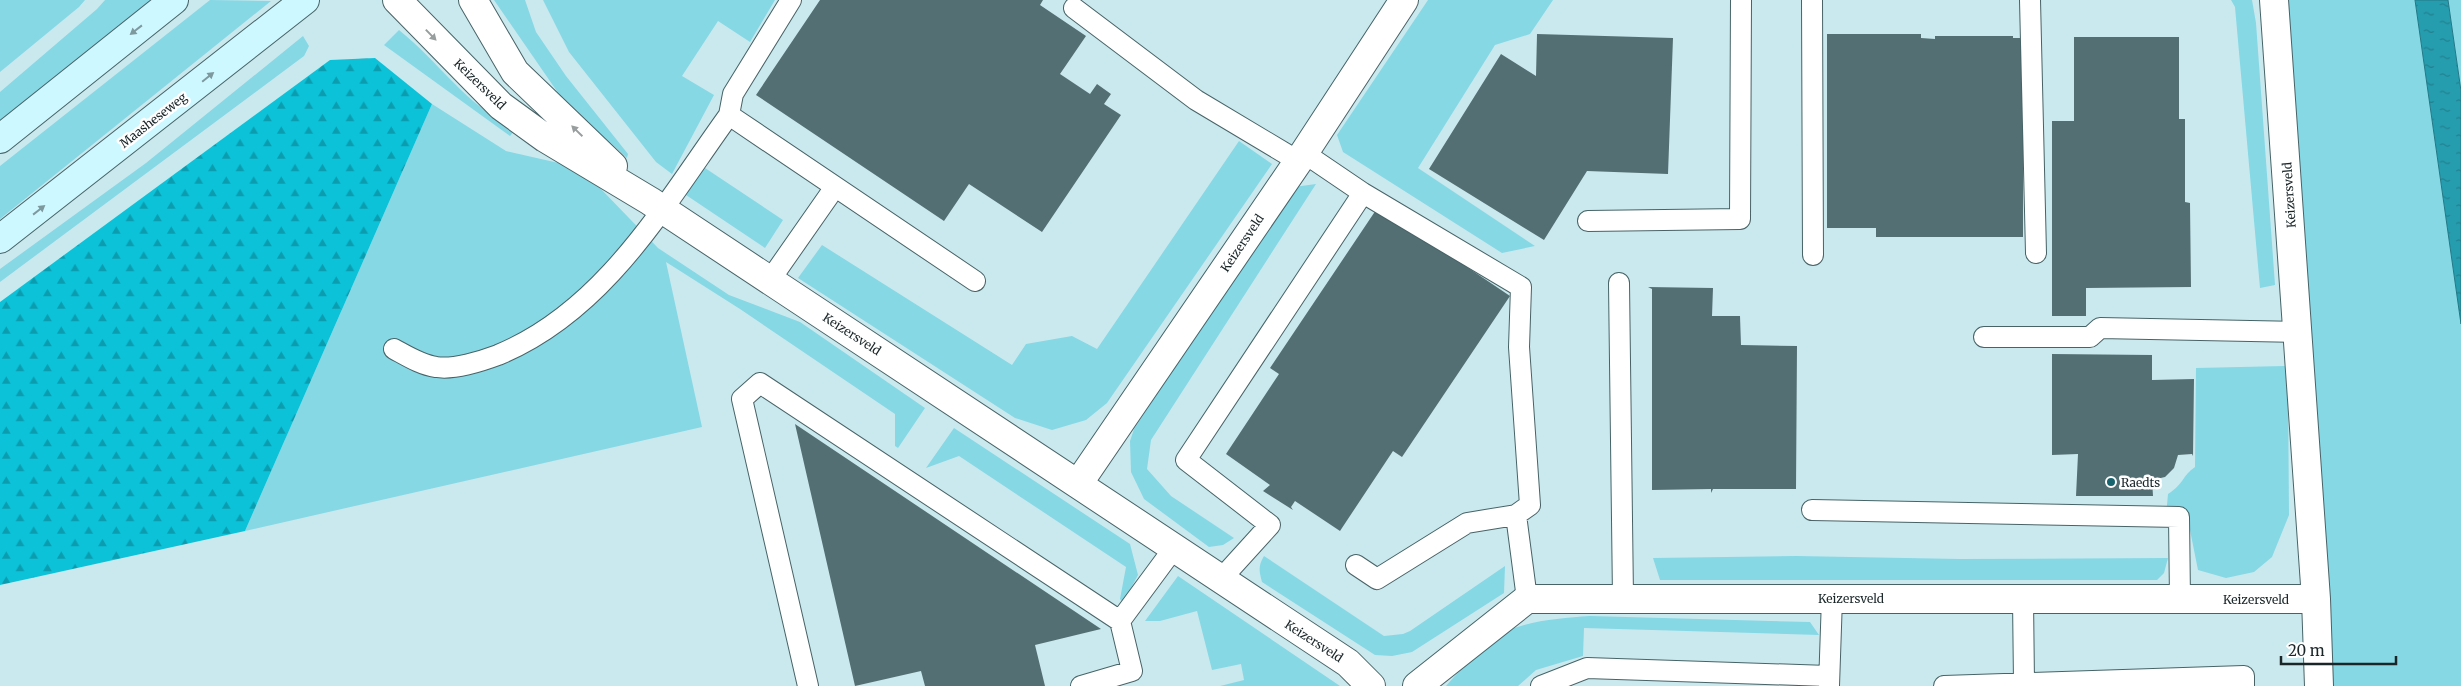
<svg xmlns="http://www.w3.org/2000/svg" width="2461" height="686" font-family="Merriweather,serif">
<defs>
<pattern id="forest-firs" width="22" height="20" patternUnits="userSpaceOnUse" patternTransform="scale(1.25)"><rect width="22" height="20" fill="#0cc2d8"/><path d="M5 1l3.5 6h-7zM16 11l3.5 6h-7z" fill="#0b9daf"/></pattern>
<pattern id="water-ripples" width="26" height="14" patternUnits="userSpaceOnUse" patternTransform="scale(1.25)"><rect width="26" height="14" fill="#269dae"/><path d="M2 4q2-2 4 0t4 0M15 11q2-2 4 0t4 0" fill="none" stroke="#20808e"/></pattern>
</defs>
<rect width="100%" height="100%" fill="#cae9ee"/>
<path fill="#86d8e5" d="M0 0H85L79 7 0 72Z
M105 0H158L0 126V92L97 9Z
M210 0 271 1 0 219V166Z
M494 0H525L536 32 566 76 628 154 627 158 563 100Z
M543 0H775L750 42 718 21 682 76 714 95 672 174 656 162 569 52Z
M1428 0H1553L1530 34 1495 45 1418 168 1535 246 1502 253 1343 152 1337 135Z
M2231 0H2252L2256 23 2275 285 2260 288 2235 7Z
M2287 0H2415L2461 324V686H2326Z
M2448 0H2461V91Z
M399 30C419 46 436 65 454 83 472 102 493 117 514 131L510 136 384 45Z
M303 36 309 46 304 56 0 282V269L146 163Z
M432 104 506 151 563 164 599 187 658 248 729 295 800 322 925 408 898 448 895 446V414L740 309 666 262 702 427 245 531Z
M1239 141 1272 164 1107 403 1086 420 1052 430 1015 418 798 278 822 245 1012 365 1026 344 1072 336 1097 349Z
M702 166 783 220 765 248 683 193Z
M1316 184 1151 440 1147 469 1171 496 1234 538 1223 545 1209 547 1144 499 1131 472 1130 441 1134 429 1294 187Z
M2285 366 2288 389 2289 515 2272 557 2254 572 2226 578 2198 570 2188 520 2166 516 2168 494C2184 484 2182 476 2195 467L2196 368Z
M954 428 1130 544 1138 575 1123 603 1120 599 1126 567 959 456 926 468Z
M1264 556 1384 636 1403 634 1410 631 1505 566 1504 593 1412 652 1392 656 1375 655 1262 582C1259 571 1258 566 1264 556Z
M1796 556 1960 559 2168 558 2164 573 2157 580H1660L1653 558Z
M1178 576 1340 686H1220L1244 680 1241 664 1212 670 1197 611 1160 621H1145Z
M1590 616 1810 622 1819 635 1584 628 1583 656 1536 670 1518 686H1446C1458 672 1491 638 1506 631 1533 620 1562 618 1590 616Z"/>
<path fill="url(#forest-firs)" d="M375 58 432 104 245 531 0 585V302L330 60Z"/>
<path fill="url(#water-ripples)" stroke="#227986" d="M2415 0H2448L2461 91V324Z"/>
<path fill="#546f74" d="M820 0H1043L1040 5 1086 36 1060 74 1090 94 1097 84 1111 94 1104 104 1121 115 1042 232 969 184 944 221 756 95Z
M1537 34 1673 38 1668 174 1587 171 1544 240 1429 169 1501 54 1536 76Z
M1827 34H1921V38L1935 39V36H2013V38H2023V237H1876V228H1827Z
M2074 37H2179V119H2185V202L2190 203 2191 287 2086 288V316H2052V121H2074Z
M1378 207 1510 296 1402 457 1393 451 1340 531 1295 501 1291 507 1293 510 1263 491 1270 485 1226 454 1279 374 1270 368Z
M1648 287 1713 288 1712 316H1740L1741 345 1797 346 1796 489H1713L1711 493V489L1652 490V289Z
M2052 354 2152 355V380L2194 379 2193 456 2192 454 2178 455 2174 468 2165 477 2152 480 2153 496H2076L2078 454 2052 455Z
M795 424 1101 629 1035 645 1045 686H925L921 671 855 686Z"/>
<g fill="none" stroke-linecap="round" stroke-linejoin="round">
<g stroke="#476367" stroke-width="22">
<path id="lane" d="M1812 0 1813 255
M2030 0 2036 253
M1074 8 1196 100 1298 161
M729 115 975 281
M1304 153 1363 193 1521 287 1519 347 1530 505 1516 515
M1588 221 1740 219 1741 0
M770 280 835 187
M1619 283 1623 598
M1984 337H2090L2100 328 2298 332
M394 349C407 356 421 365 436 367 453 370 482 361 498 355 605 311 664 205 729 115L733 94 791 0
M1812 510 2179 517 2180 599
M1356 565 1377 579 1467 523 1516 515 1527 599
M1221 579 1270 525 1186 460 1363 193
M2023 599 2024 683
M808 686 742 399 760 383 1120 621
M1081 686 1132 671 1120 621 1174 548
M1541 686 1587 668 1828 676
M1829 686 1832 598
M1944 686 2244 676V686"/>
</g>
<g stroke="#476367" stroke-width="30">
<path id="street" d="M397 0 501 106 545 138 650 201 1348 663 1371 686
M473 0 515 72 613 166
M2274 0 2316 599 2319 686
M1078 484 1304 153 1404 0
M1417 686 1527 599H2316"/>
</g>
<g stroke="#476367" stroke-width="30">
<path id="secondary" d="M0 139 174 0
M0 239 305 0"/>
</g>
<use href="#lane" stroke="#fff" stroke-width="20"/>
<use href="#street" stroke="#fff" stroke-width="28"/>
<use href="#secondary" stroke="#cef8ff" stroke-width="28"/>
</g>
<defs><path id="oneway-solid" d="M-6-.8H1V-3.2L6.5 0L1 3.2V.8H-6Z" transform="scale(1.25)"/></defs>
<g fill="#7d999e">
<use href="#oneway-solid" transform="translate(136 30) rotate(142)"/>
<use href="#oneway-solid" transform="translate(208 77) rotate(-39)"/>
<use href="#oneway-solid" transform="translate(39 210) rotate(-38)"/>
</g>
<g fill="#989d9e">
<use href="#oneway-solid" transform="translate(431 35) rotate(46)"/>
<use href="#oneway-solid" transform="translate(577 131) rotate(-136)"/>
</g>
<circle fill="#17636e" stroke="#fff" stroke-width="2" cx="2111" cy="482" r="5"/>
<g text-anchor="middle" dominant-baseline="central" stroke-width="5" stroke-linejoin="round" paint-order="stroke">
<g font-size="12" fill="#192527" stroke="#fff">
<text transform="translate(480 84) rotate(44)">Keizersveld</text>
<text transform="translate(153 120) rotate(-38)">Maasheseweg</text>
<text transform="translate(2289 195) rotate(-94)">Keizersveld</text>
<text transform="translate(1242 243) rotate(-56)">Keizersveld</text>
<text transform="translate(852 334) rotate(33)">Keizersveld</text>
<text x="1851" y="598">Keizersveld</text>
<text x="2256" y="599">Keizersveld</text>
<text transform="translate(1314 641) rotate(33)">Keizersveld</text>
</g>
<g font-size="12" fill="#192527" stroke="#fff" text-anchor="start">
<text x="2121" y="482">Raedts</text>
</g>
</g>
<path d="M2281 656v8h115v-8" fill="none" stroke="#192527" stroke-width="2.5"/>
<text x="2288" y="656" font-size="15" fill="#192527" stroke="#ffffff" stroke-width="4" paint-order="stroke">20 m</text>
</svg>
